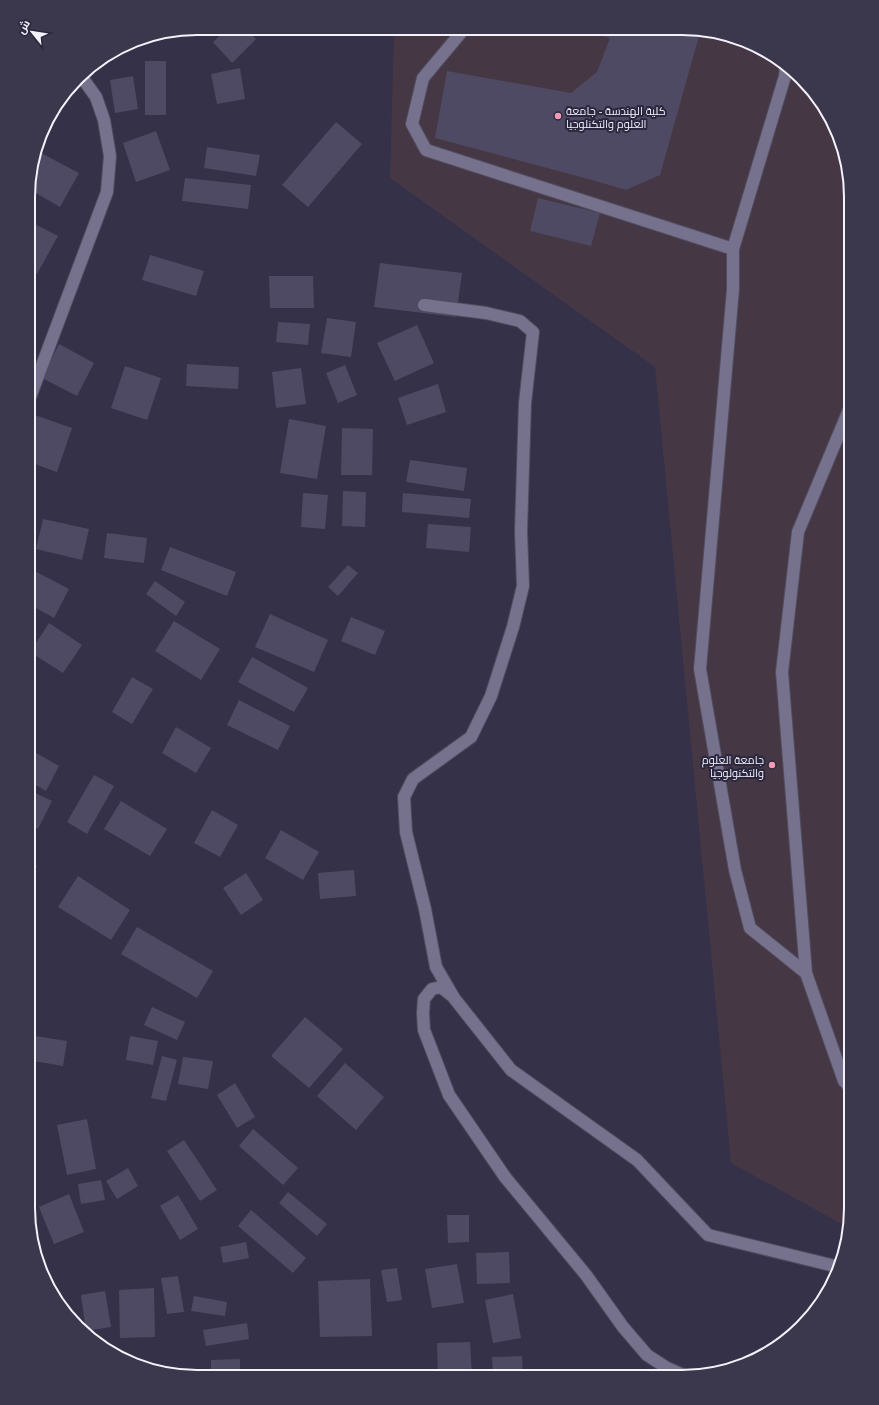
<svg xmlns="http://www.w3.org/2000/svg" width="879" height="1405" font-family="'Noto Sans',Cairo,sans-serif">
<rect width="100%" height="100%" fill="#353148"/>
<path fill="#463744" d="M394 29H704L747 41 785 63 816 94 838 132 851 197V1219L849 1228 731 1163 655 367 390 178Z"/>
<path fill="#4e4a64" d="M228 28H246L256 39 232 63 213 42Z
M574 29H701L660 175 626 190 592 180 435 138 447 71 571 93 597 72 610 38Z
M145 61H166V115H145Z
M240 68 245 99 217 104 211 74Z
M133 76 138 109 115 113 110 80Z
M336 122 362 144 308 207 282 185Z
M156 131 170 170 136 182 123 143Z
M207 147 260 155 256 176 204 168Z
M41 153 79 173 60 207 29 189 30 173Z
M185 178 251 185 248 209 182 201Z
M538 198 600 213 591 246 530 231Z
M29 221 58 236 37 274 29 270Z
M150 255 204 271 196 296 142 280Z
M380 263 462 273 456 317 374 307Z
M269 276H313L314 308H270Z
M327 318 356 322 351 357 321 353Z
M278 322 310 324 308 345 276 342Z
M417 325 434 363 395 381 377 343Z
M59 344 94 363 77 396 42 378Z
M187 364 239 367 238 389 186 386Z
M345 365 357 395 338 403 326 373Z
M125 366 161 378 147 420 111 408Z
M301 368 306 404 276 408 272 372Z
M438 384 446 412 407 425 398 398Z
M32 414 72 428 57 472 29 462V422Z
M289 419 326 426 317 479 280 473Z
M342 428 373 429 372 475H341Z
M410 460 467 468 464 491 406 482Z
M343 491 366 492 365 527 342 526Z
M303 493 328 495 325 529 301 527Z
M403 493 471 499 469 518 402 512Z
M43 519 89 529 82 560 36 549Z
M428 524 471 527 469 552 426 548Z
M107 533 147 538 144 563 104 558Z
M170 547 236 572 227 596 161 570Z
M348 565 358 573 338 596 328 587Z
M29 568 69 589 54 618 29 604Z
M155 581 185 602 176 616 146 594Z
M270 614 328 640 314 672 255 647Z
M351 617 385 631 375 655 341 641Z
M174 621 220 649 201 680 155 651Z
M29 622 36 627 29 638Z
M49 623 82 645 63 673 30 652Z
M252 657 308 688 294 712 238 682Z
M132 677 153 689 132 724 112 712Z
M239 700 290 726 278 750 227 725Z
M176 727 211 748 196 773 162 753Z
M29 749 59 766 46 791 29 781Z
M94 775 114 786 87 834 67 822Z
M29 790 52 801 38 829 29 825Z
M121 801 167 829 150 856 104 829Z
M212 810 238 825 220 857 194 843Z
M281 830 319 852 303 880 265 858Z
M28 862 37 866 28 886Z
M354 870 356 896 320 899 318 873Z
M246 873 263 900 241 915 223 888Z
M78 876 130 910 111 940 58 907Z
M28 902 35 905 28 920Z
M137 927 213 971 197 998 121 954Z
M152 1007 185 1022 177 1040 144 1025Z
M305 1017 343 1049 309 1088 271 1056Z
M29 1035 67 1041 63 1066 28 1060Z
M130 1036 158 1041 153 1065 126 1060Z
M162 1056 177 1060 166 1101 151 1098Z
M183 1057 213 1061 208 1089 178 1084Z
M345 1063 384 1097 356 1130 317 1096Z
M235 1083 255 1117 237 1128 217 1095Z
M87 1119 96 1169 67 1175 57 1125Z
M253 1129 298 1168 283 1185 239 1146Z
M184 1140 217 1190 200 1201 167 1151Z
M128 1168 138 1186 117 1199 106 1181Z
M101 1180 105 1200 81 1204 78 1184Z
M288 1192 327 1224 317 1236 279 1203Z
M69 1194 84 1232 54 1244 39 1207Z
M178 1195 198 1229 180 1240 160 1206Z
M251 1210 306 1258 293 1273 238 1226Z
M447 1215H469V1242L448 1243Z
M246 1242 249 1258 223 1263 220 1247Z
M509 1252 510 1283 477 1284 476 1253Z
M457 1264 464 1303 432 1308 425 1269Z
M397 1268 402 1300 387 1302 381 1270Z
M178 1276 184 1312 167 1314 161 1278Z
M370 1279 372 1336 320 1337 318 1281Z
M154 1288 155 1337 120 1338 119 1290Z
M105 1291 111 1327 86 1331 81 1295Z
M513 1294 521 1338 493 1343 485 1300Z
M194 1296 227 1302 225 1316 191 1311Z
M247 1323 249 1339 206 1346 203 1330Z
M470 1342 472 1376H438L437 1343Z
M522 1356 523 1377 493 1376 492 1357Z
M240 1359V1376H211V1360Z"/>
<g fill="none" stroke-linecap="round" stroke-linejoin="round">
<g stroke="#504d60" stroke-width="14">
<path id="service" d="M464 29 423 78 412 124 426 150 733 249
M786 64 785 76 733 249V289L700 669 735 870 750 928 806 973
M851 1088 844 1081 806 973 782 672 798 532 851 405"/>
</g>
<g stroke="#504d60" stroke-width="14">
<path id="minor" d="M424 305 486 313 520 321 533 332 525 403 521 531 523 586 513 627 491 696 471 737 413 779 404 797 406 832 425 909 436 967 454 998 511 1070 637 1160 708 1235 839 1267
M29 400 107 192 110 156 104 120 96 97 81 76
M451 995 441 987 432 989 424 999 423 1013 424 1030 449 1095 505 1177 586 1275 623 1327 647 1355 667 1368 685 1376"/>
</g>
<use href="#service" stroke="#76728d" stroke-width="12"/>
<use href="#minor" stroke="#76728d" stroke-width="12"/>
</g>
<g fill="#f19ab4" stroke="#2b273e" stroke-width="1.5">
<circle cx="558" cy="116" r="4"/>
<circle cx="772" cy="765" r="4"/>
</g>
<g text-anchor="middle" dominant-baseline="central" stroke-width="4" stroke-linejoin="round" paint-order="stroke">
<g font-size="11" fill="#f3f2fe" stroke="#2b273e" text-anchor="start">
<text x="566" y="110">كلية الهندسة - جامعة<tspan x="566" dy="13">العلوم والتكنلوجيا</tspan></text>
<text x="764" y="759" text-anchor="end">جامعة العلوم<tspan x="764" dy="13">والتكنولوجيا</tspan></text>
</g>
</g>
<path d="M0 0H879V1405H0ZM197 35H682A162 162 0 0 1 844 197V1208A162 162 0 0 1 682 1370H197A162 162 0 0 1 35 1208V197A162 162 0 0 1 197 35Z" fill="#3b374d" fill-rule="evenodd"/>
<path fill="none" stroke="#f3f2fe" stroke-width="2" d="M197 35H682A162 162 0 0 1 844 197V1208A162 162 0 0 1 682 1370H197A162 162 0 0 1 35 1208V197A162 162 0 0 1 197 35Z"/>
<g transform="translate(32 32) rotate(300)" stroke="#2b273e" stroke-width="3" paint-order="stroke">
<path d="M0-3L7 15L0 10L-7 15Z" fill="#f3f2fe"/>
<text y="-6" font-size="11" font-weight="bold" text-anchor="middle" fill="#f3f2fe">ش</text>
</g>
</svg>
